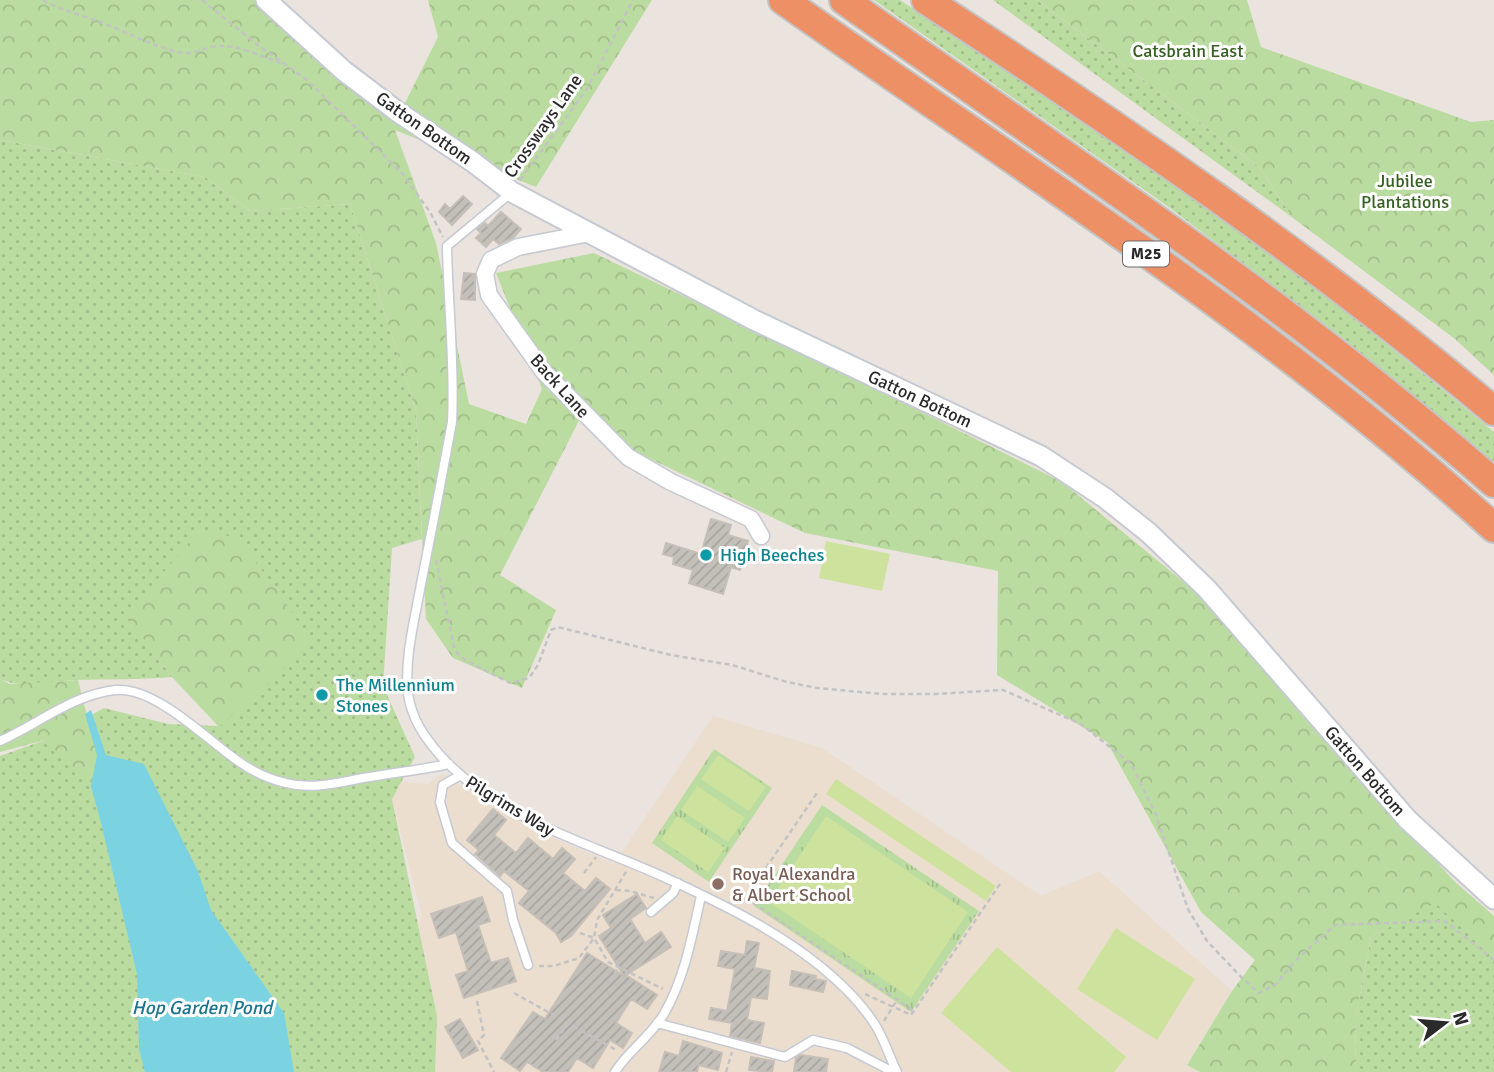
<svg xmlns="http://www.w3.org/2000/svg" width="1494" height="1072" font-family="Signika,sans-serif">
<defs>
<pattern id="grass-dots" width="8" height="8" patternUnits="userSpaceOnUse" patternTransform="scale(1.75)"><rect width="8" height="8" fill="#bbdca0"/><path d="M2 2h.1M6 6h.1" fill="none" stroke="#a1bd8a" stroke-width="1.8" stroke-linecap="round"/></pattern>
<pattern id="forest-crowns" width="20" height="18" patternUnits="userSpaceOnUse" patternTransform="scale(1.75)"><rect width="20" height="18" fill="#bbdca0"/><path d="M2 6a3 3 0 1 1 6 0M12 15a3 3 0 1 1 6 0" fill="none" stroke="#a1bd8a"/></pattern>
<pattern id="park-tufts" width="24" height="20" patternUnits="userSpaceOnUse" patternTransform="scale(1.75)"><rect width="24" height="20" fill="#bbdca0"/><path d="M3 7l-1-3M5 7V3M7 7l1-3M15 17l-1-3M17 17v-4M19 17l1-3" fill="none" stroke="#a1bd8a"/></pattern>
<pattern id="building-hatch" width="6" height="6" patternUnits="userSpaceOnUse" patternTransform="scale(1.75)"><rect width="6" height="6" fill="#c3bfb9"/><path d="M-1 1l2-2M0 6l6-6M5 7l2-2" fill="none" stroke="#a8a49f"/></pattern>
</defs>
<rect width="100%" height="100%" fill="#ebe3de"/>
<path fill="#ebdecf" d="M713 716 822 748 1041 896 1099 871 1232 991 1187 1064 1199 1072H435L437 1016 419 925 421 912 392 799 402 782 428 784 442 774 531 828 614 864Z"/>
<path fill="url(#grass-dots)" d="M874 0H900C995 62 1090 125 1183 190 1290 267 1393 348 1494 432V463L1344 339 1170 208Z
M993 0H1037L1259 167 1293 218Z
M0 140 205 177 250 211 350 204 416 411 422 539 392 548 383 686 415 757 392 799 437 1016 435 1072H0V756L45 740 104 708 168 724 218 726 310 644 127 615 172 677C140 680 107 679 75 680 52 681 21 689 0 679Z
M1435 902 1494 957V1072H1355L1356 1016 1371 937Z"/>
<path fill="url(#forest-crowns)" d="M0 0H255L293 35 398 117 438 37 428 0H652L536 187 395 130 436 243 469 404 526 424 542 389 496 273 594 253 825 364 1062 482 1191 588 1453 880 1494 916V957L1435 903 1371 937 1356 1016 1355 1072H1200L1187 1065 1232 991 1255 960 1201 912 1107 742 997 675 998 571 805 533 634 451 585 409 500 575 556 610 522 688 453 658 426 619 416 411 350 204 250 211 205 177 0 140Z
M1037 0H1247L1261 47 1471 122 1494 120V375L1455 339 1293 218 1259 167Z
M201 529 236 538 279 592 311 644 219 727 172 677 126 615Z
M0 679 10 684 78 680 97 755 91 786 45 740 0 752Z"/>
<path fill="url(#park-tufts)" d="M714 749 772 788 709 882 652 843Z
M822 805 979 911 911 1012 754 906Z"/>
<path fill="#cde29c" d="M826 541 890 554 882 591 819 578Z
M718 755 766 787 749 811 701 779Z
M836 779 996 886 986 901 826 794Z
M697 786 745 818 728 842 681 810Z
M677 816 725 848 708 872 661 840Z
M826 816 968 912 911 998 769 902Z
M1116 928 1195 979 1157 1040 1077 989Z
M997 947 1126 1057 1114 1072H1011L941 1013Z"/>
<path fill="#7bd3e2" d="M91 710 106 755 144 764 198 871 211 910 284 1013 294 1072H145L139 1049 137 974 101 823 91 786 97 755 85 714Z"/>
<path fill="url(#building-hatch)" stroke="#c6bfb7" stroke-width="2" d="M463 196 472 204 452 225 439 212 445 204 450 209Z
M501 212 521 229 513 238 499 244 493 239 486 247 476 238 481 233 477 229 485 223 488 226Z
M464 273 475 274V300L461 299Z
M711 519 731 525 728 535 748 541 740 570 731 567 723 594 689 583 693 570 673 564 674 557 663 554 666 543 701 554Z
M493 809 506 820 494 835 516 853 528 838 553 859 562 848 575 859 563 873 585 891 596 878 610 889 571 936 561 942 556 933 519 903 529 891 504 871 500 876 475 854 479 850 467 840Z
M637 894 646 908 630 919 645 943 661 932 671 947 626 975 657 995 647 1009 631 999 616 1023 632 1033 623 1048 610 1040 593 1068 577 1058 568 1072H543L527 1062 520 1071 501 1058 533 1012 545 1019 587 953 624 976 599 936 611 928 603 915Z
M482 897 490 921 478 925 491 963 508 958 516 981 464 998 456 975 468 971 456 932 439 938 431 914Z
M747 941 759 943 754 968 770 971 767 999 751 997 747 1020 764 1023 760 1043 730 1036 732 1023 709 1019 711 1008 727 1011 735 969 718 966 721 951 745 955Z
M792 971 816 976 815 979 826 981 823 992 790 985Z
M460 1019 478 1050 463 1058 445 1027Z
M683 1041 722 1053 718 1070 699 1065 697 1072H659L665 1052 679 1056Z
M801 1055 828 1059 826 1072H794L796 1058Z
M751 1057 774 1061 772 1072 749 1070Z"/>
<g fill="none" stroke-linecap="round" stroke-linejoin="round">
<g stroke="#c5c9d2" stroke-width="11">
<path id="service" d="M512 192 447 246C448 305 455 364 452 422 442 476 432 530 421 584 415 619 404 658 408 694 412 719 423 735 439 754 502 824 597 844 679 884 728 907 778 932 820 966 842 984 863 1004 877 1028 885 1042 890 1058 897 1072
M0 741C38 724 74 694 116 690 156 687 207 740 238 761 252 771 269 779 286 783 316 791 346 780 376 776 400 772 425 769 449 764
M459 776 443 785 440 802 452 843 507 891 513 920 528 965
M651 912 673 893 678 883
M657 1023 785 1057 813 1040 847 1048 893 1072
M615 1072C628 1051 651 1036 664 1014 685 977 692 936 701 896"/>
</g>
<g stroke="#c5c9d2" stroke-width="19">
<path id="minor" d="M590 233 518 247 491 260 485 274 489 295 544 372 628 457 671 482 751 519 761 536"/>
</g>
<g stroke="#c5c9d2" stroke-width="23">
<path id="tertiary" d="M266 0 344 71 398 112 473 162 512 192 754 320 1041 456 1105 498 1149 533 1207 589 1408 820 1494 899"/>
</g>
<g stroke="#c3c3c3" stroke-width="32">
<path id="motorway" d="M783 0C1024 170 1276 329 1494 528
M844 0C1064 156 1291 305 1494 483
M926 0C1122 128 1314 260 1494 411"/>
</g>
<path stroke="#c3c3c3" stroke-width="2.5" stroke-dasharray="5 3.5" stroke-linecap="butt" d="M43 0C60 10 79 14 97 21 126 31 152 47 183 53 195 55 207 46 219 46 239 45 262 57 281 63
M202 0 255 43 307 80 401 172 430 212 443 237
M520 180 587 89 633 0
M436 560 454 647 459 656 469 662 510 683 529 678 538 665 551 630 558 627 671 655 732 665 787 682 817 688 882 694H936L1003 690 1081 724 1131 764 1156 815 1188 909 1207 941 1242 978 1259 993 1276 984 1295 961 1335 925 1445 921 1494 960
M584 873 596 857
M616 890 630 891 654 898
M746 898 914 1011
M742 903 817 793
M580 933 594 938 608 962 663 989
M539 966H554L579 958 594 938 597 920 627 870
M610 981 619 966
M514 993 618 1051
M865 994 911 1015 1000 884
M477 1001 484 1035 478 1041 494 1072
M884 1021 897 1000
M556 1040 568 1023
M726 1072 732 1052"/>
<use href="#service" stroke="#fff" stroke-width="8"/>
<use href="#minor" stroke="#fff" stroke-width="16"/>
<use href="#tertiary" stroke="#fff" stroke-width="19"/>
<use href="#motorway" stroke="#ee9066" stroke-width="28"/>
</g>
<g fill="#0f9aa8" stroke="#fff" stroke-width="2.5">
<circle cx="706" cy="555" r="7"/>
<circle cx="322" cy="695" r="7"/>
</g>
<circle fill="#8d6e63" stroke="#fff" stroke-width="2.5" cx="718" cy="884" r="7"/>
<g text-anchor="middle" dominant-baseline="central" stroke-width="6" stroke-linejoin="round" paint-order="stroke">
<rect fill="#fff" stroke="#6a6a6a" stroke-width="2" x="1123" y="241.5" width="46" height="25" rx="5"/>
<g font-size="16" font-weight="bold" fill="#2a2a2a">
<text x="1146" y="254">M25</text>
</g>
<g font-size="18" fill="#366021" stroke="#fff">
<text x="1188" y="51">Catsbrain East</text>
<text x="1405" y="181">Jubilee<tspan x="1405" dy="21">Plantations</tspan></text>
</g>
<g font-size="18" fill="#2a2a2a" stroke="#fff">
<text transform="translate(543 126) rotate(-55)">Crossways Lane</text>
<text transform="translate(424 128) rotate(35)">Gatton Bottom</text>
<text transform="translate(560 386) rotate(48)">Back Lane</text>
<text transform="translate(920 399) rotate(25)">Gatton Bottom</text>
<text transform="translate(1365 771) rotate(49)">Gatton Bottom</text>
<text transform="translate(510 806) rotate(31)">Pilgrims Way</text>
</g>
<g font-size="18" fill="#0d838f" stroke="#fff" text-anchor="start">
<text x="720" y="555">High Beeches</text>
<text x="336" y="685">The Millennium<tspan x="336" dy="21">Stones</tspan></text>
</g>
<g font-size="18" fill="#785e54" stroke="#fff" text-anchor="start">
<text x="732" y="874">Royal Alexandra<tspan x="732" dy="21">&amp; Albert School</tspan></text>
</g>
<g font-size="19" font-style="italic" fill="#1b748d" stroke="#fff">
<text x="202" y="1008">Hop Garden Pond</text>
</g>
</g>
<g transform="translate(1445 1023) rotate(74)" stroke="#ffffff" stroke-width="5" paint-order="stroke">
<path d="M0-5L12 26L0 18L-12 26Z" fill="#2a2a2a"/>
<text y="-10" font-size="19" font-weight="bold" text-anchor="middle" fill="#2a2a2a">N</text>
</g>
</svg>
